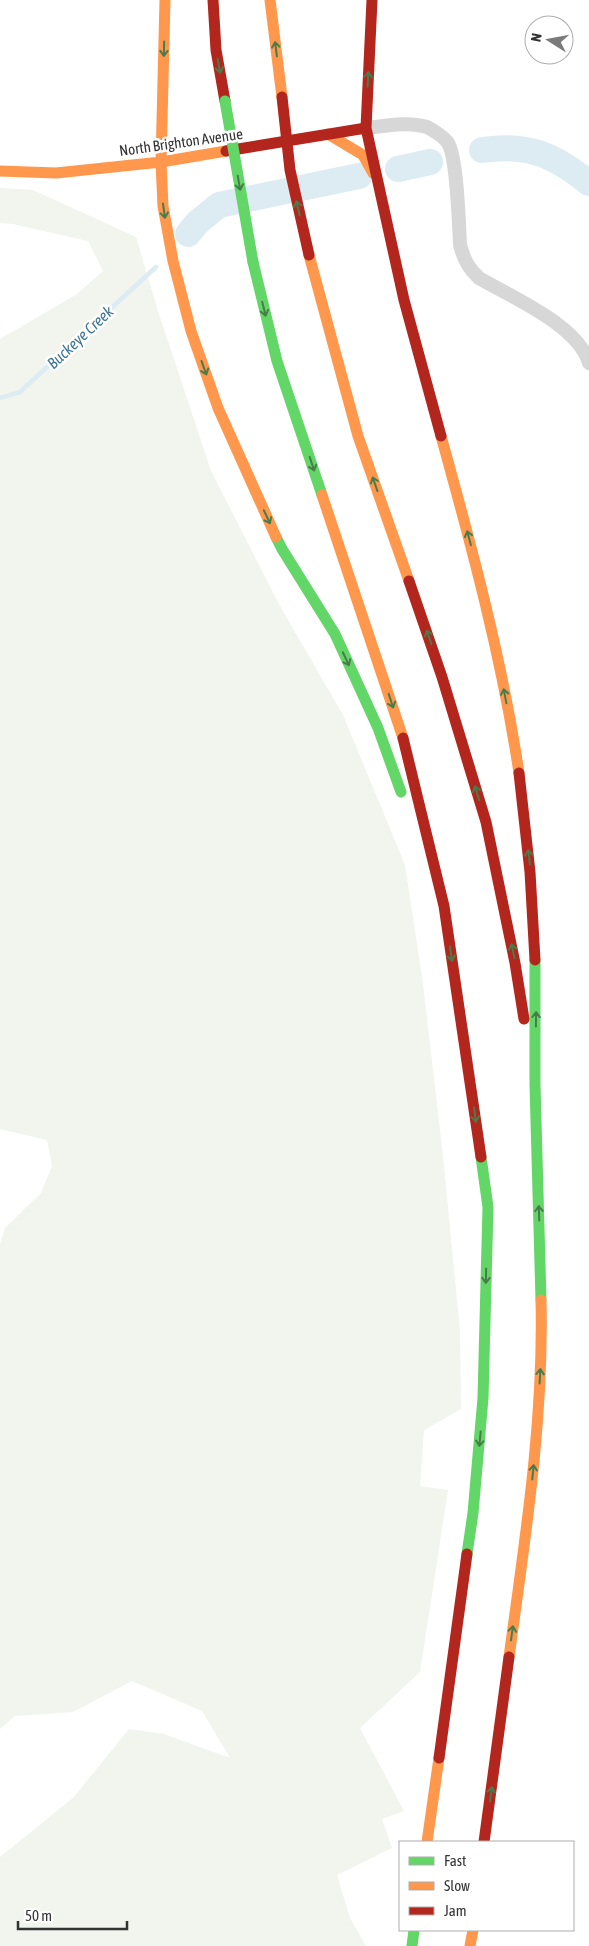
<svg xmlns="http://www.w3.org/2000/svg" width="589" height="1946" font-family="'Asap Condensed',sans-serif">
<rect width="100%" height="100%" fill="#fff"/>
<path fill="#f1f5ed" d="M0 188 33 190 136 237 157 308 211 471 280 606 343 715 405 865 423 984 443 1156 460 1331 461 1409 424 1430 420 1486 448 1490 420 1672 360 1728 404 1811 382 1819 392 1848 337 1875 350 1918 366 1946H0V1857L74 1797 129 1729 164 1734 230 1758 202 1711 132 1681 73 1712 15 1716 0 1729V1244L5 1228 41 1193 52 1166 47 1140 0 1129V339L77 294 103 271 88 241 13 224 0 223Z"/>
<g fill="none" stroke-linecap="round" stroke-linejoin="round">
<path stroke="#ddebf3" stroke-width="4.5" d="M0 398 20 392 156 267"/>
<path stroke="#ddebf3" stroke-width="26" d="M482 150C528 143 554 155 589 183
M398 169 430 162
M188 234 197 223 219 205 359 176"/>
<path stroke="#d7d7d7" stroke-width="14" d="M366 128C385 126 408 121 427 127 433 130 444 137 448 143 457 157 459 225 460 245 464 259 468 268 479 278 511 297 578 325 589 363"/>
<path stroke="#63d668" stroke-width="11" d="M253 262 277 361 322 495
M276 537 282 549 335 634 378 728 401 792
M535 960V1085L541 1300
M467 1554 473 1513 483 1398 488 1207 481 1157
M412 1946 414 1930"/>
<path stroke="#ff974d" stroke-width="11" d="M270 0 282 97
M328 134 363 155 373 173
M161 162 165 0
M161 162 163 206 173 261 191 331 218 408 276 537
M0 171 56 173 161 162 226 151
M309 255 358 436 409 581
M441 436C472 548 502 659 519 773
M322 495 403 738
M509 1657C525 1539 544 1420 541 1300
M427 1842 439 1758
M470 1946 473 1930"/>
<path stroke="#b3261e" stroke-width="11" d="M213 0 216 50 225 101
M366 128 404 300 441 436
M226 151 366 128 372 0
M409 581 442 677 486 822 515 963 524 1019
M403 738 444 906 481 1157
M519 773 530 872 535 960
M439 1758 467 1554
M484 1842 509 1657"/>
<path stroke="#63d668" stroke-width="11" d="M225 101 253 262"/>
<path stroke="#b3261e" stroke-width="11" d="M282 97 290 170 309 255"/>
</g>
<defs><path id="oneway-shaft" d="M-6 0H5M1.5-3L5.5 0L1.5 3" fill="none" stroke-width="1.6" stroke-linecap="round" stroke-linejoin="round" transform="scale(1.25)"/></defs>
<g stroke="#497c4b">
<use href="#oneway-shaft" transform="translate(164 49) rotate(91)"/>
<use href="#oneway-shaft" transform="translate(276 49) rotate(-97)"/>
<use href="#oneway-shaft" transform="translate(219 66) rotate(80)"/>
<use href="#oneway-shaft" transform="translate(368 79) rotate(-87)"/>
<use href="#oneway-shaft" transform="translate(239 183) rotate(80)"/>
<use href="#oneway-shaft" transform="translate(298 208) rotate(-103)"/>
<use href="#oneway-shaft" transform="translate(164 211) rotate(82)"/>
<use href="#oneway-shaft" transform="translate(264 309) rotate(76)"/>
<use href="#oneway-shaft" transform="translate(204 368) rotate(70)"/>
<use href="#oneway-shaft" transform="translate(312 464) rotate(72)"/>
<use href="#oneway-shaft" transform="translate(375 484) rotate(-109)"/>
<use href="#oneway-shaft" transform="translate(267 517) rotate(65)"/>
<use href="#oneway-shaft" transform="translate(469 538) rotate(-105)"/>
<use href="#oneway-shaft" transform="translate(429 637) rotate(-109)"/>
<use href="#oneway-shaft" transform="translate(346 659) rotate(65)"/>
<use href="#oneway-shaft" transform="translate(505 696) rotate(-101)"/>
<use href="#oneway-shaft" transform="translate(391 701) rotate(72)"/>
<use href="#oneway-shaft" transform="translate(477 793) rotate(-107)"/>
<use href="#oneway-shaft" transform="translate(529 857) rotate(-97)"/>
<use href="#oneway-shaft" transform="translate(513 951) rotate(-102)"/>
<use href="#oneway-shaft" transform="translate(451 954) rotate(82)"/>
<use href="#oneway-shaft" transform="translate(536 1019) rotate(-89)"/>
<use href="#oneway-shaft" transform="translate(475 1115) rotate(82)"/>
<use href="#oneway-shaft" transform="translate(539 1213) rotate(-92)"/>
<use href="#oneway-shaft" transform="translate(486 1276) rotate(91)"/>
<use href="#oneway-shaft" transform="translate(540 1376) rotate(-87)"/>
<use href="#oneway-shaft" transform="translate(480 1439) rotate(95)"/>
<use href="#oneway-shaft" transform="translate(533 1472) rotate(-84)"/>
<use href="#oneway-shaft" transform="translate(512 1633) rotate(-82)"/>
<use href="#oneway-shaft" transform="translate(491 1794) rotate(-82)"/>
</g>
<g text-anchor="middle" dominant-baseline="central" stroke-width="5" stroke-linejoin="round" paint-order="stroke">
<g font-size="15" fill="#333" stroke="#fff">
<text transform="translate(181 142) rotate(-8)">North Brighton Avenue</text>
</g>
<g font-size="16" font-style="italic" fill="#3f7597" stroke="#fff">
<text transform="translate(80 337) rotate(-43)">Buckeye Creek</text>
</g>
</g>
<rect x="399" y="1841" width="175" height="90" fill="#ffffff" stroke="#adadad"/>
<rect x="409" y="1857" width="25" height="8" fill="#63d668" stroke="#adadad"/>
<text x="444" y="1866" font-size="15" fill="#333333">Fast</text>
<rect x="409" y="1882" width="25" height="8" fill="#ff974d" stroke="#adadad"/>
<text x="444" y="1891" font-size="15" fill="#333333">Slow</text>
<rect x="409" y="1907" width="25" height="8" fill="#b3261e" stroke="#adadad"/>
<text x="444" y="1916" font-size="15" fill="#333333">Jam</text>
<g transform="translate(549 40) rotate(281)"><circle r="24" fill="#ffffff" stroke="#adadad"/>
<path d="M0-4L9 19L0 12L-9 19Z" fill="#7a7a7a"/>
<text y="-8" font-size="14" font-weight="bold" text-anchor="middle" fill="#333333">N</text>
</g>
<path d="M18 1921v8h109v-8" fill="none" stroke="#333333" stroke-width="2.5"/>
<text x="25" y="1921" font-size="15" fill="#333333" stroke="#ffffff" stroke-width="4" paint-order="stroke">50 m</text>
</svg>
